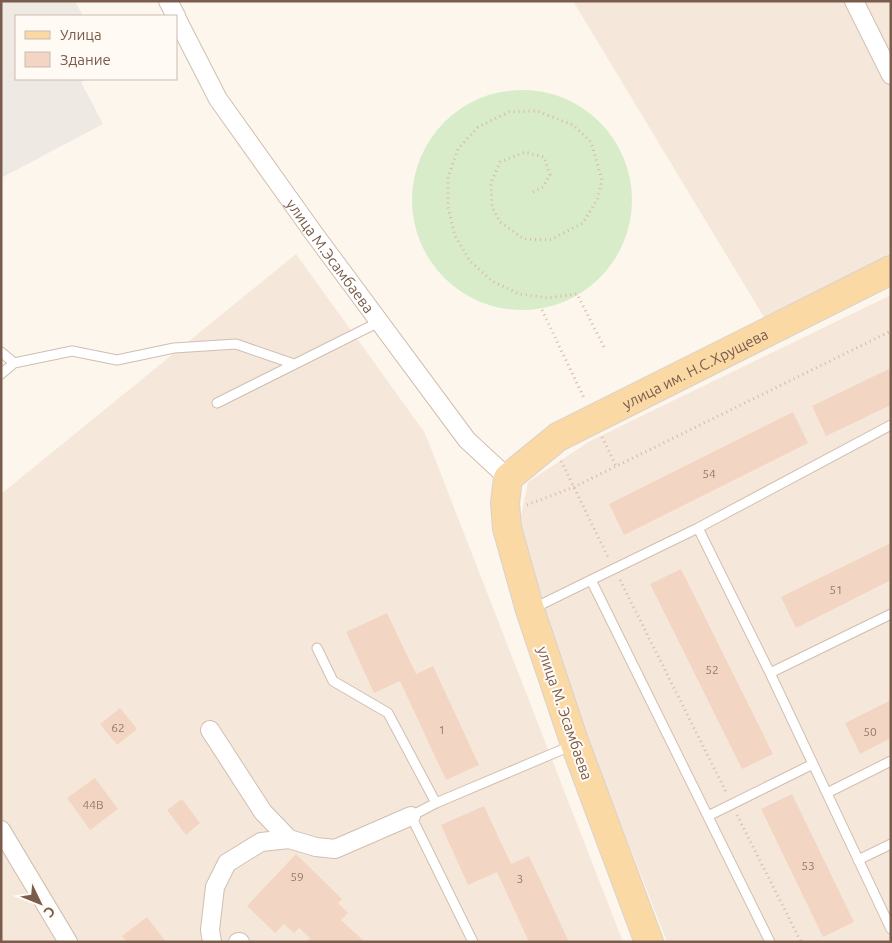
<svg xmlns="http://www.w3.org/2000/svg" width="892" height="943" font-family="Ubuntu,sans-serif">
<rect width="100%" height="100%" fill="#fdf6ec"/>
<path fill="#f5e8da" d="M573 1H891V258L765 319Z
M296 254 425 433 623 942H1V494Z
M891 295V942H667L551 645 517 536 528 482 590 441Z"/>
<path fill="#efe9e4" d="M1 1H75L83 16H16V79H88L81 82 103 124 1 178Z"/>
<path fill="#d8ecc9" d="M412 200a110 110 0 1 1 220 0a110 110 0 1 1-220 0Z"/>
<path fill="#f3d5c3" d="M891 368V405L826 436 812 406Z
M793 412 808 443 624 535 609 504Z
M891 543V580L796 628 781 597Z
M681 569 773 754 742 769 650 584Z
M387 613 416 674 433 666 479 765 446 780 400 681 374 693 346 632Z
M891 700V738L860 754 845 723Z
M120 708 137 729 117 745 100 724Z
M95 778 118 809 90 830 67 798Z
M792 794 854 922 823 937 761 809Z
M182 799 200 823 186 835 167 810Z
M484 806 511 864 529 856 569 942H529L497 872 468 885 441 825Z
M296 854 342 899 338 903 348 913 341 920 365 942H306L310 938 299 928 294 933 284 924 275 933 247 906Z
M147 917 166 942H127L122 936Z"/>
<g fill="none" stroke-linecap="round" stroke-linejoin="round">
<g stroke="#d1beb0" stroke-width="11">
<path id="lane" d="M1 352 14 363
M1 374 14 363 72 351 117 360 174 348 236 344 294 364
M217 403 379 322
M698 528 770 673 891 929
M591 580 698 528 891 425
M532 609 591 580 770 942
M317 648 333 681 388 713 436 803 573 745
M770 673 891 614
M827 793 891 761
M436 803 411 816 473 942
M708 816 813 764
M858 860 891 844"/>
</g>
<g stroke="#d1beb0" stroke-width="20">
<g id="street">
<path d="M168 1 176 16"/>
<path d="M854 1 891 75"/>
<path id="s1" d="M176 17 218 99 315 235 467 440 508 478"/>
<path d="M210 730 263 812 289 839 316 847 335 849 411 816"/>
<path d="M1 830 68 942"/>
<path d="M212 942 210 930 215 887 227 863 261 842 289 839"/>
<path d="M238 942H240"/>
</g>
</g>
<g stroke="#dad1cd" stroke-width="30">
<g id="primary">
<path id="s2" d="M649 942 575 744 530 610 507 528 505 503 508 478 558 437 891 270"/>
</g>
</g>
<path stroke="#d9b8a5" stroke-width="3" stroke-dasharray="1 4" stroke-linecap="butt" d="M533 192 543 187 550 175 544 157 525 152 500 162 491 183 492 207 500 222 524 239 550 240 583 223 598 198 602 180 591 142 573 125 537 111 509 112 478 127 458 149 448 177V207L455 236 470 261 492 281 519 294 548 298 577 294 605 349
M542 310 585 400
M602 437 616 466
M561 461 609 559
M527 505 574 487 891 331
M620 580 727 794
M737 815 801 942"/>
<use href="#lane" stroke="#fff" stroke-width="9"/>
<use href="#street" stroke="#fff" stroke-width="18"/>
<use href="#primary" stroke="#fbd9a5" stroke-width="28"/>
</g>
<g text-anchor="middle" dominant-baseline="central" stroke-width="4" stroke-linejoin="round" paint-order="stroke">
<g font-size="12" fill="#987a6a">
<text x="709" y="473">54</text>
<text x="836" y="589">51</text>
<text x="712" y="669">52</text>
<text x="118" y="727">62</text>
<text x="442" y="729">1</text>
<text x="870" y="731">50</text>
<text x="93" y="804">44В</text>
<text x="808" y="865">53</text>
<text x="297" y="876">59</text>
<text x="520" y="878">3</text>
</g>
<g font-size="15" fill="#7a5c4d" stroke="#fffaf3">
<text stroke="none"><textPath href="#s1" startOffset="285">улица М.Эсамбаева</textPath></text>
<text stroke="none"><textPath href="#s2" startOffset="706">улица им. Н.С.Хрущева</textPath></text>
<text transform="translate(565 713) rotate(71)">улица М. Эсамбаева</text>
</g>
</g>
<rect width="892" height="943" fill="none" stroke="#7a5c4d" stroke-width="5"/>
<rect x="15" y="15" width="162" height="65" fill="#fffaf3" stroke="#cabbb1"/>
<rect x="25" y="31" width="25" height="8" fill="#fbd9a5" stroke="#cabbb1"/>
<text x="60" y="40" font-size="15" fill="#7a5c4d">Улица</text>
<rect x="25" y="52" width="25" height="15" fill="#f3d5c3" stroke="#cabbb1"/>
<text x="60" y="65" font-size="15" fill="#7a5c4d">Здание</text>
<g transform="translate(40 903) rotate(133)" stroke="#fffaf3" stroke-width="4" paint-order="stroke">
<path d="M0-4L9 19L0 12L-9 19Z" fill="#7a5c4d"/>
<text y="-8" font-size="14" font-weight="bold" text-anchor="middle" fill="#7a5c4d">С</text>
</g>
</svg>
